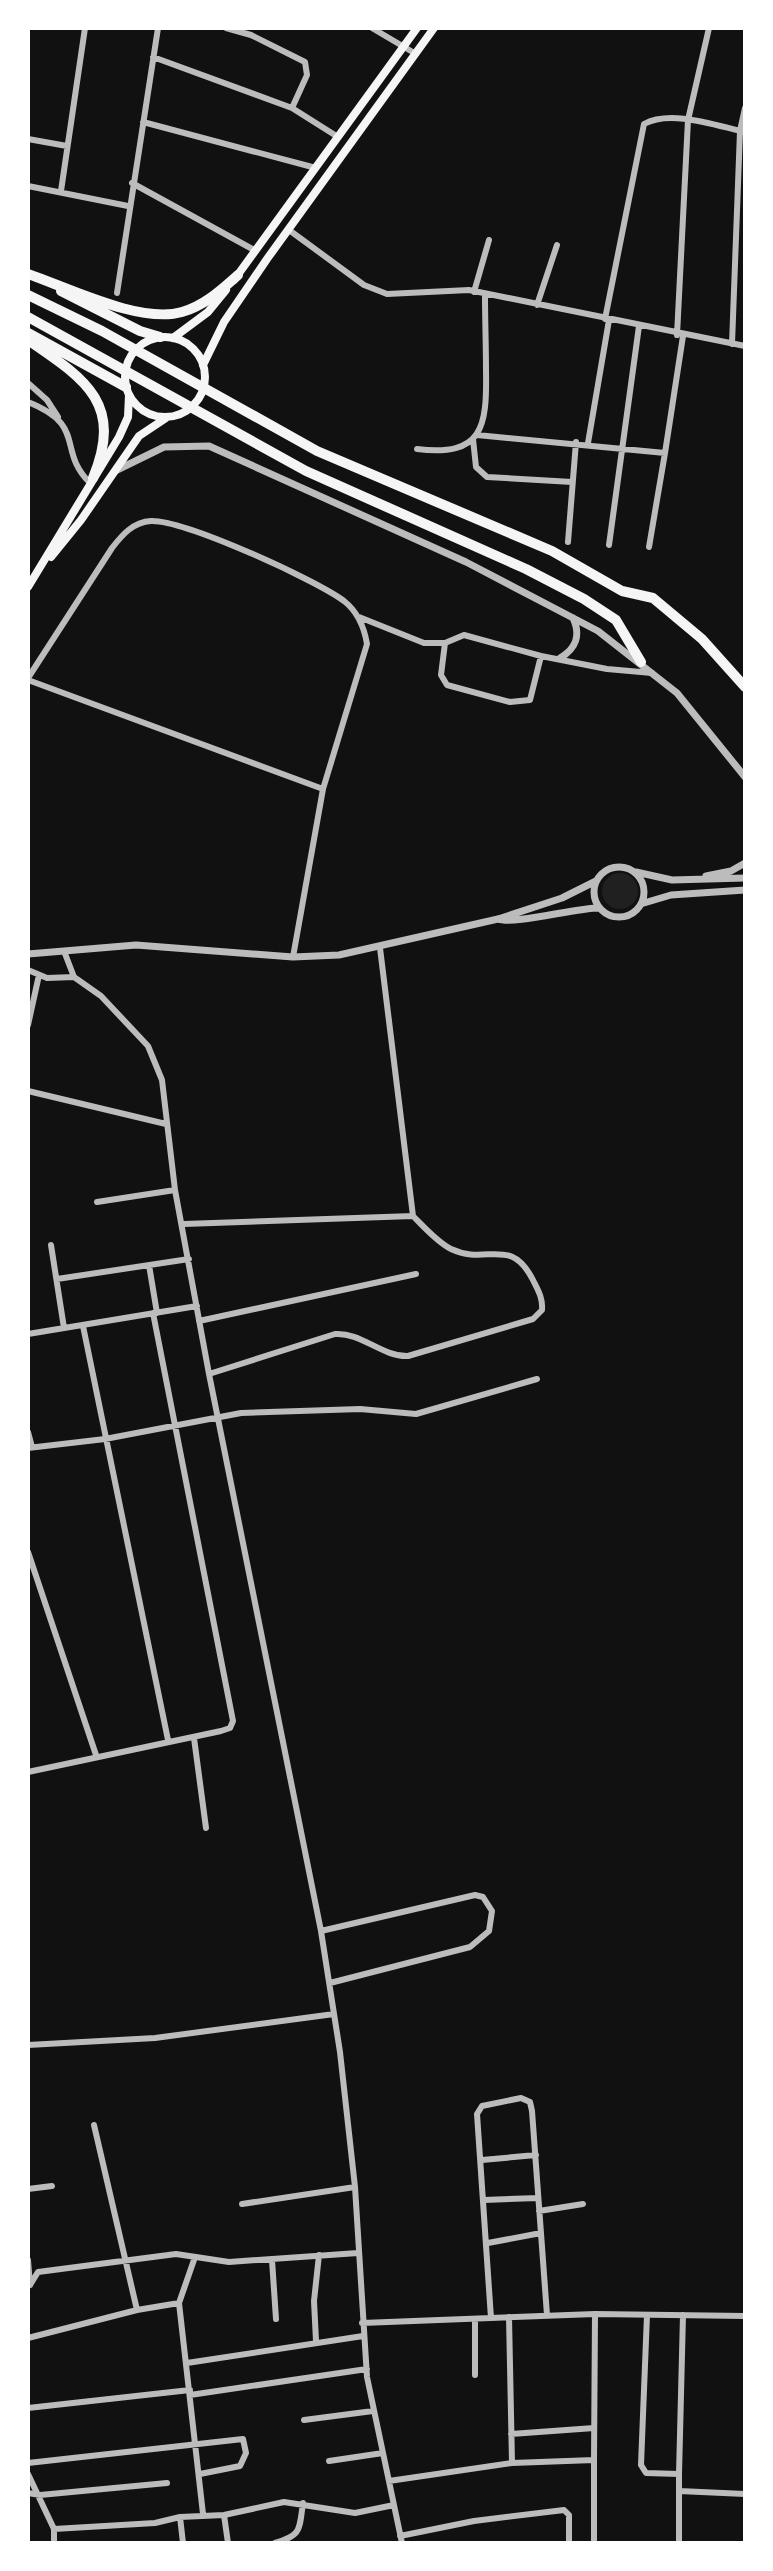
<svg xmlns="http://www.w3.org/2000/svg" width="773" height="2571" font-family="Quicksand,sans-serif">
<rect width="100%" height="100%" fill="#111"/>
<path fill="#202020" d="M602 891a18 18 0 1 1 36 0a18 18 0 1 1-36 0Z"/>
<g fill="none" stroke-linecap="round" stroke-linejoin="round">
<path stroke="#bcbcbc" stroke-width="6" d="M226 28 251 35 305 62 307 75 292 108
M372 28 416 54
M153 57 292 108 338 137
M143 122 316 168
M28 139 67 146
M132 183 256 251
M28 186 128 206
M61 191 85 28
M289 230 364 285 387 294 469 290 745 346
M474 292 489 240
M117 293 158 28
M537 305 557 245
M605 319 644 124C671 109 717 126 745 132
M677 335 688 120 709 28
M732 344 740 131 745 108
M28 383 47 400 58 417
M28 402C88 426 56 449 90 483
M477 435 665 453 683 336
M473 439 476 467 487 477 572 482
M588 443 609 320
M417 449C483 457 487 427 486 371 486 345 485 320 485 295
M568 542 576 442
M609 545 639 326
M649 547 665 453
M359 617 424 643H445L464 635 541 656 607 669 652 673
M445 643 441 675 447 685 510 702 530 700 541 656
M28 678 112 548C122 535 133 522 151 521 185 520 316 580 344 601 358 612 364 626 367 644L323 789 293 957
M28 680 323 789
M64 951 74 977 101 996 148 1046 162 1080 175 1190 209 1374 321 1931 340 2052 355 2187 367 2377 402 2543
M28 970 47 978 74 977
M28 1025 39 975
M28 1091 166 1124
M97 1202 175 1190
M184 1224 413 1216
M51 1245 64 1328
M149 1265 157 1313
M57 1279 189 1259
M199 1321 416 1274
M83 1326 168 1740
M28 1334 197 1306
M209 1374 335 1334C361 1332 382 1357 408 1356L533 1319 542 1310C543 1298 538 1290 533 1280 510 1235 487 1266 451 1249 437 1242 424 1227 413 1216L380 948
M28 1432 32 1447
M28 1448 105 1439 241 1413 360 1409 416 1414 537 1379
M28 1552 96 1755
M194 1738 206 1828
M28 1772 221 1731 230 1728 233 1721 153 1313
M321 1931 475 1895 483 1897 492 1911 489 1931 470 1947 330 1983
M28 2045 155 2038 334 2014
M94 2125 137 2310
M482 2160 536 2155
M28 2189 52 2186
M484 2200 538 2198
M242 2204 355 2187
M539 2211 583 2204
M488 2243 541 2233
M195 2257 179 2303 203 2514
M28 2260 30 2285
M272 2260 276 2319
M30 2285 38 2272 176 2254 229 2262 358 2253
M647 2315 641 2465 646 2473 679 2474V2543
M509 2317 512 2463
M491 2318 477 2114 482 2106 521 2098 530 2102 532 2111 547 2315
M475 2319V2375
M362 2323 595 2314 745 2316
M28 2338 137 2310 179 2303
M316 2341 314 2301 319 2255
M187 2363 363 2336
M190 2395 367 2369
M28 2408 190 2390
M304 2420 373 2411
M511 2434 594 2428
M594 2460V2543
M329 2461 383 2453
M28 2463 243 2439 246 2453 240 2466 200 2474
M28 2474 54 2529
M679 2474 683 2315
M389 2481 512 2463 594 2460 595 2314
M679 2491 745 2494
M28 2493 40 2495 167 2483
M224 2515 228 2543
M400 2536 474 2521 564 2510 569 2515V2543
M54 2543V2529L155 2523 180 2517
M183 2543 180 2517 224 2515 284 2502 355 2513 394 2505
M275 2543C302 2535 299 2530 303 2503"/>
<path stroke="#bcbcbc" stroke-width="7" d="M115 471 164 447 209 446 466 562 598 631 677 693 745 777
M560 658C576 649 581 635 573 618
M594 892a25 25 0 1 1 50 0a25 25 0 1 1-50 0Z
M636 872 672 880 745 878
M706 876 731 871 745 863
M644 903 671 895 745 890
M498 919C514 925 575 908 599 908
M28 954 136 945 293 957 339 955 498 919 562 898 596 881"/>
<path stroke="#f5f5f5" stroke-width="8" d="M234 280 417 28
M125 377a40 40 0 1 1 80 0a40 40 0 1 1-80 0Z
M173 338 208 312 226 290
M203 365 224 322 267 259 434 28
M51 557 81 520 139 436 166 418
M28 587 119 437 128 417 129 395"/>
<path stroke="#f5f5f5" stroke-width="10" d="M28 274C69 288 140 324 182 312 204 306 221 290 238 275
M61 291 140 331 160 337
M28 295 102 331 317 451 552 551 622 591 653 598 702 639 745 687
M28 317 306 471 526 569 584 599 616 620 641 662
M28 333 126 387
M28 340C85 379 124 403 93 478"/>
</g>
<rect width="773" height="2571" fill="none" stroke="#ffffff" stroke-width="60"/>
</svg>
